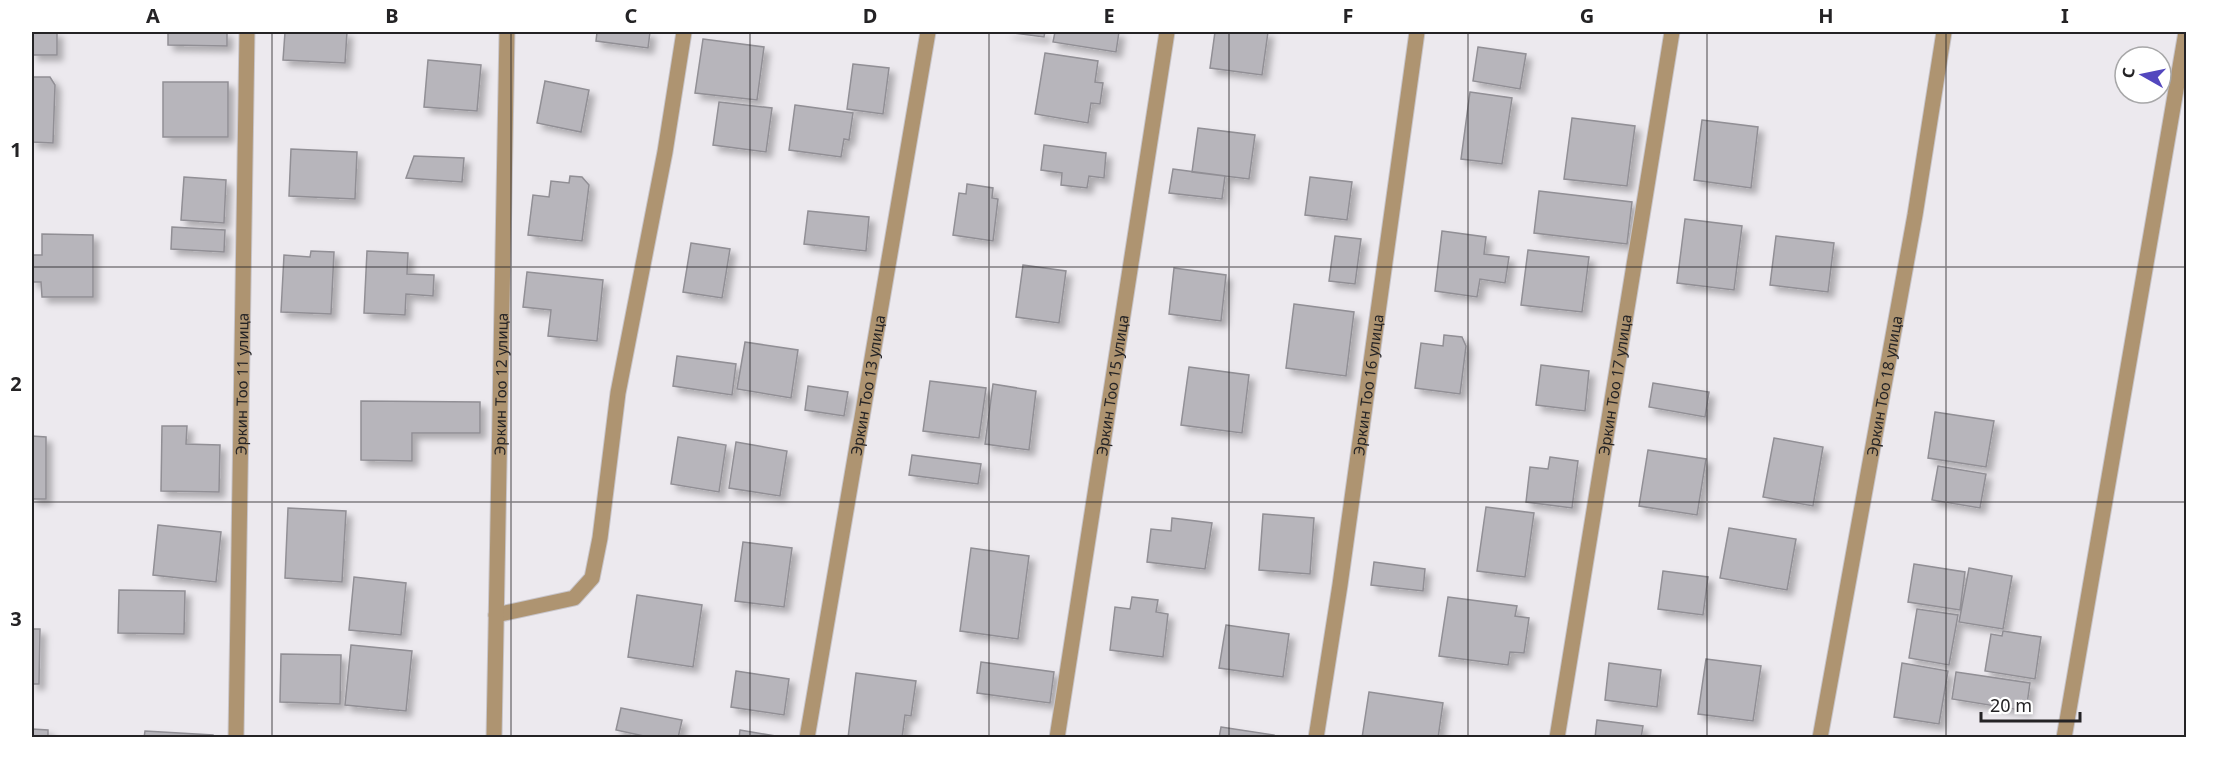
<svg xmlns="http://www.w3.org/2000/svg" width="2218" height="769" font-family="'Noto Sans',sans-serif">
<defs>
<filter id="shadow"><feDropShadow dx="5.5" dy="5.5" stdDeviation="3" flood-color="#0004"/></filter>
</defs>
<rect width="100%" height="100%" fill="#ece9ee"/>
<path fill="#b7b5bb" stroke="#918f95" stroke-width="1.5" filter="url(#shadow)" d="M32 32H57V55H32Z
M168 32H227V46L168 45Z
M285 32H347L345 63 283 60Z
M597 32H650L648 48 596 41Z
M1006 32H1045L1044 37Z
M1055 32H1119L1116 52 1053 42Z
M1215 32H1268L1262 75 1210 68Z
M703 39 764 47 757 100 695 93Z
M1478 47 1526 54 1520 89 1473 81Z
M1045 53 1098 61 1095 82 1103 83 1100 104 1091 103 1088 123 1035 114Z
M428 60 481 65 477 111 424 107Z
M853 64 889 68 883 114 847 109Z
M32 77H50L55 85 53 143 32 142Z
M545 81 589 90 581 132 537 123Z
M163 82H228V137H163Z
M1470 92 1512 98 1502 164 1461 159Z
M719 102 772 108 766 152 713 145Z
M795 105 853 113 849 140 844 139 841 157 789 150Z
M1572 118 1635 126 1627 186 1564 179Z
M1702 120 1758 127 1751 188 1694 180Z
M1198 128 1255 135 1249 179 1192 172Z
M1044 145 1106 153 1104 178 1089 176 1087 188 1061 185 1062 173 1041 170Z
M291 149 357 152 355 199 289 196Z
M414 156 464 158 462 182 406 178Z
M1173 169 1225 176 1222 199 1169 193Z
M570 176 582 177 589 185 582 241 528 235 533 195 549 197 551 181 569 183Z
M184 177 226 180 224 223 181 220Z
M1310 177 1352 182 1347 220 1305 215Z
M967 184 993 188 992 198 998 199 993 241 953 235 959 193 966 194Z
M1539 191 1632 202 1627 244 1534 233Z
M808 211 869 217 866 251 804 244Z
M1685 219 1742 226 1734 290 1677 283Z
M172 227 225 230 224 252 171 249Z
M1442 231 1486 237 1484 254 1509 257 1505 283 1480 279 1477 297 1435 291Z
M42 234 93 235V297H42L41 282H32V255H42Z
M1335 236 1361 239 1355 284 1329 281Z
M1776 236 1834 243 1828 292 1770 285Z
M691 243 730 249 722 298 683 292Z
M1528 250 1589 257 1582 312 1521 305Z
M311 251 334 252 331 314 281 312 284 255 310 257Z
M367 251 408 253 407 274 434 275 433 296 406 294 405 315 364 313Z
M1023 265 1066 271 1059 323 1016 317Z
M1174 268 1226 275 1221 321 1169 314Z
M527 272 603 280 597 341 548 336 551 310 523 307Z
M1294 304 1354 312 1346 376 1286 368Z
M1444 335 1462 337 1466 346 1460 394 1415 388 1421 343 1443 346Z
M745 342 798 350 791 398 737 389Z
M677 356 736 364 732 395 673 386Z
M1541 365 1589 371 1585 411 1536 405Z
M1189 367 1249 375 1242 433 1181 425Z
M930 381 986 388 979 438 923 431Z
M1653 383 1709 392 1705 417 1649 407Z
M993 384 1036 391 1029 450 985 444Z
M808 386 848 392 844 416 805 410Z
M361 401 480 402V433H412V461L361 460Z
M1935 412 1994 421 1986 467 1928 458Z
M162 426H187L186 444 220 445 219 492 161 491Z
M32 436 46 437V499H32Z
M678 437 726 445 719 492 671 484Z
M1774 438 1823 447 1813 506 1763 497Z
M736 442 787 451 780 496 729 488Z
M1648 450 1706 459 1697 515 1639 506Z
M912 455 981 464 978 484 909 475Z
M1550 457 1578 461 1572 508 1526 502 1530 467 1548 469Z
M1938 466 1986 474 1980 508 1932 500Z
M1486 507 1534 513 1525 577 1477 571Z
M288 508 346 511 342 582 285 578Z
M1263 514 1314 518 1310 574 1259 570Z
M1172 518 1212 523 1205 569 1147 562 1151 529 1171 531Z
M158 525 221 532 216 582 153 575Z
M1729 528 1796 539 1787 590 1720 578Z
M743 542 792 548 784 607 735 601Z
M971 548 1029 556 1018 639 960 631Z
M1374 562 1425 569 1423 591 1371 585Z
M1914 564 1965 572 1960 610 1908 602Z
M1969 568 2012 576 2003 629 1959 622Z
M1663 571 1708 577 1703 615 1658 609Z
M354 577 406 583 401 635 349 630Z
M119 590 185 591 184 634 118 633Z
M637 595 702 605 693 667 628 657Z
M1132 597 1158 600 1156 612 1168 614 1163 657 1110 650 1115 607 1130 609Z
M1448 597 1517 606 1515 616 1529 618 1524 653 1510 652 1508 665 1439 656Z
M1917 609 1958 615 1949 665 1909 658Z
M1226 625 1289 634 1283 677 1219 668Z
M32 629H40L39 684H32Z
M2003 631 2041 637 2035 679 1985 671 1991 634 2002 636Z
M351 645 412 651 406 711 345 705Z
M281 654 341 655 340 704 280 702Z
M1706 659 1761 666 1753 721 1698 714Z
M981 662 1054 672 1050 703 977 693Z
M1609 663 1661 670 1657 707 1605 700Z
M1902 663 1948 671 1939 724 1894 717Z
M736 671 789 679 784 715 731 707Z
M1956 672 2030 683 2026 711 1952 699Z
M856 673 916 681 911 716 905 715 902 738H848Z
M1369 692 1443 703 1438 738H1362Z
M621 708 682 720 678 738H653L616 730Z
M1597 720 1643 726 1641 738H1595Z
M1221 727 1274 735 1273 738H1219Z
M32 729 48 730V738H32Z
M740 730 781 737V738H739Z
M145 731 213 735V738H144Z"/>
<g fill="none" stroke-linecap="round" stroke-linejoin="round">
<g stroke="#c8c5ca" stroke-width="17">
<g id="minor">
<path d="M496 615 574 598 592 578 600 538 618 393 665 152 684 32"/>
<path id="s1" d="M236 738 247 32"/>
<path id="s2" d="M494 738 507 32"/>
<path id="s3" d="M807 738 928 32"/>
<path id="s4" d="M1057 738 1167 32"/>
<path id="s5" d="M1316 738 1340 585 1417 32"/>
<path id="s6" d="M1557 738 1672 32"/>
<path id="s7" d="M1820 738 1915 215 1944 32"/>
<path d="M2064 738 2186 32"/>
</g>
</g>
<use href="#minor" stroke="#ae9471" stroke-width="15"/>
</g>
<path fill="none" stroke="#242325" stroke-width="1.5" stroke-opacity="0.55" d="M272 32V738M511 32V738M750 32V738M989 32V738M1229 32V738M1468 32V738M1707 32V738M1946 32V738M32 267H2186M32 502H2186"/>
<g text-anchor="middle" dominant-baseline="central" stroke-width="4.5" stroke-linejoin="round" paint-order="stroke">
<g font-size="15" fill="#242325" stroke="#fff">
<text stroke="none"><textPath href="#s1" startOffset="354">Эркин Тоо 11 улица</textPath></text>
<text stroke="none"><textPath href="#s2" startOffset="354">Эркин Тоо 12 улица</textPath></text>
<text stroke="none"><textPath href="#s3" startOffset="358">Эркин Тоо 13 улица</textPath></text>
<text stroke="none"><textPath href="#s4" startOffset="357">Эркин Тоо 15 улица</textPath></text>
<text stroke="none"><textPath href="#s6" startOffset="358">Эркин Тоо 17 улица</textPath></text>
<text stroke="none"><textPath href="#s5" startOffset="357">Эркин Тоо 16 улица</textPath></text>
<text stroke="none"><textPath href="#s7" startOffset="358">Эркин Тоо 18 улица</textPath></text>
</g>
</g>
<rect width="2218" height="769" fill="none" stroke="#ffffff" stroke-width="66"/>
<g transform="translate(2143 75) rotate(279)"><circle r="28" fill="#ffffff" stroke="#a7a7a8" stroke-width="1.5"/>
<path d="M0-4.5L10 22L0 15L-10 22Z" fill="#5347be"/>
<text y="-9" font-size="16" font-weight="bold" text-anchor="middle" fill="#242325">С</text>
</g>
<path d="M1981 712v9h99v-9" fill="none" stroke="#242325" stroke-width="3"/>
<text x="1990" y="712" font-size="18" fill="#242325" stroke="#ffffff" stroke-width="4.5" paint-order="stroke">20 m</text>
<rect x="33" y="33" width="2152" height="703" fill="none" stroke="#242325" stroke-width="2"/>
<g font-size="20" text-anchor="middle" font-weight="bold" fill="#242325">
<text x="153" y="23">A</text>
<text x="392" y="23">B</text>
<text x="631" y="23">C</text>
<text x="870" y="23">D</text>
<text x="1109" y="23">E</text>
<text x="1348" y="23">F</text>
<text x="1587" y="23">G</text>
<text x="1826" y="23">H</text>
<text x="2065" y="23">I</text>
<text x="16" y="157">1</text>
<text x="16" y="391">2</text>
<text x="16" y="626">3</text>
</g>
</svg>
